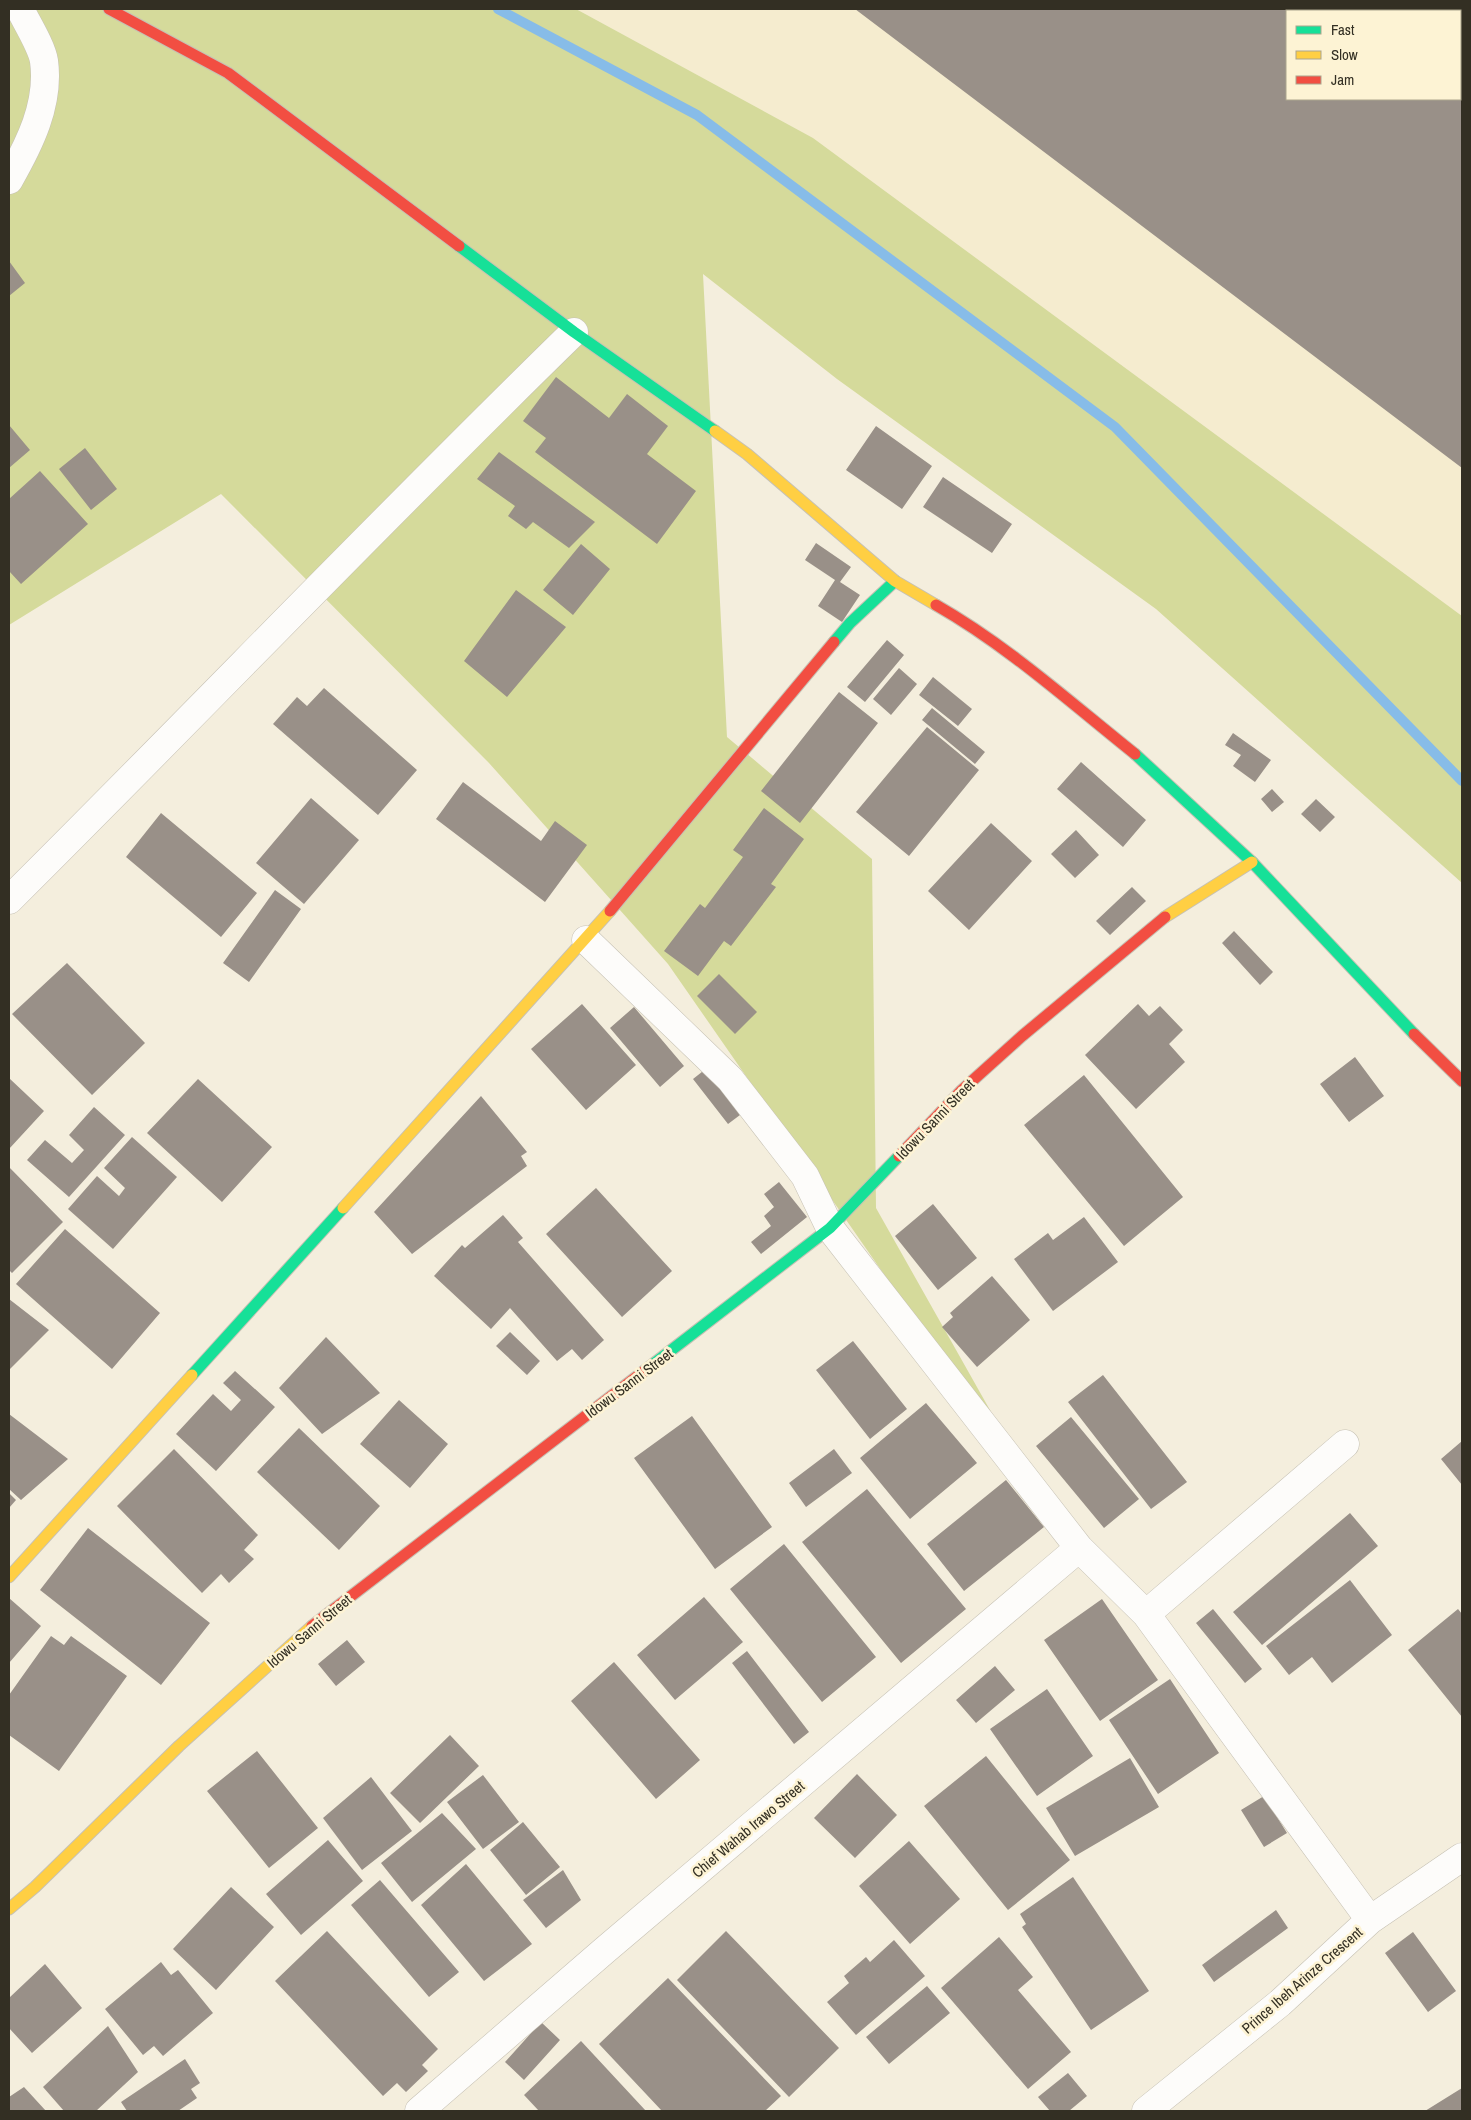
<svg xmlns="http://www.w3.org/2000/svg" width="1471" height="2120" font-family="'Archivo Narrow',sans-serif">
<rect width="100%" height="100%" fill="#f4eedd"/>
<path fill="#f5eccf" fill-rule="evenodd" d="M576 9H1462V616L813 138ZM1287 11H1460V99H1287Z"/>
<path fill="#d5da9b" d="M9 9H576L813 138 1462 616V883L1156 609 837 379 703 274 727 737 872 859 876 1208 1039 1497 668 964 489 763 221 494 9 625Z"/>
<g fill="none" stroke-linecap="round" stroke-linejoin="round">
<path stroke="#87bce8" stroke-width="10" d="M498 9 697 115 1115 427 1462 781"/>
</g>
<path fill="#999088" d="M855 9H1430L1433 11H1287V99H1460V31L1462 33V468Z
M9 261 25 283 9 296Z
M556 377 609 418 627 394 668 426 647 454 696 491 657 544 535 452 546 438 523 421Z
M9 425 30 450 9 468Z
M876 426 932 466 902 509 846 470Z
M85 448 117 489 91 510 59 469Z
M499 452 595 522 569 548 533 522 526 529 508 516 515 506 477 479Z
M40 471 88 524 21 584 9 571V499Z
M943 477 1012 524 992 553 923 507Z
M816 543 851 567 840 582 860 595 842 622 818 606 835 580 805 560Z
M581 544 610 569 573 615 543 590Z
M516 590 566 627 507 697 464 661Z
M887 640 904 655 865 702 847 687Z
M899 668 917 684 891 715 873 699Z
M933 677 972 709 958 726 919 695Z
M324 688 417 770 378 815 273 724 297 697 307 706Z
M839 692 878 723 800 823 761 791Z
M932 708 985 752 975 764 922 720Z
M927 727 979 770 909 856 856 812Z
M1233 733 1271 760 1255 782 1233 766 1241 755 1225 745Z
M1081 762 1146 820 1123 847 1057 789Z
M463 782 541 841 555 821 587 845 545 902 436 819Z
M1272 789 1284 802 1272 812 1261 799Z
M311 798 359 840 304 904 256 863Z
M1316 799 1335 817 1320 832 1301 814Z
M764 808 804 839 771 884 776 887 731 946 724 941 698 976 664 951 700 904 705 908 743 857 733 850Z
M161 813 257 893 221 937 126 857Z
M991 823 1032 861 969 930 928 891Z
M1076 830 1099 855 1075 878 1051 854Z
M1132 887 1146 901 1110 935 1096 921Z
M275 890 301 909 249 982 223 963Z
M1234 931 1273 972 1260 985 1222 943Z
M67 963 145 1043 92 1095 12 1014Z
M719 974 757 1012 735 1034 697 996Z
M582 1004 636 1065 586 1110 531 1049Z
M1138 1004 1149 1016 1160 1006 1183 1030 1169 1044 1185 1062 1136 1109 1085 1055Z
M634 1007 684 1066 660 1087 610 1028Z
M1355 1057 1384 1096 1349 1122 1320 1084Z
M712 1064 748 1109 728 1124 693 1079Z
M1084 1075 1183 1197 1124 1246 1024 1125Z
M9 1078 44 1111 9 1149Z
M198 1079 272 1147 222 1202 147 1133Z
M481 1096 527 1152 521 1156 527 1166 412 1254 374 1212Z
M94 1107 125 1135 69 1197 27 1160 45 1140 72 1163 84 1150 69 1135Z
M132 1137 177 1177 113 1249 68 1209 97 1176 119 1196 125 1188 104 1168Z
M9 1167 63 1222 12 1273 9 1270Z
M779 1182 807 1217 761 1254 751 1242 771 1226 764 1216 774 1207 764 1194Z
M596 1188 672 1271 622 1317 546 1234Z
M933 1204 977 1258 938 1290 895 1236Z
M503 1215 523 1238 518 1242 604 1340 582 1360 572 1349 557 1361 510 1308 491 1329 434 1276 462 1245 465 1248Z
M1084 1217 1118 1262 1053 1311 1014 1259 1048 1233 1053 1240Z
M65 1229 160 1313 112 1369 16 1284Z
M992 1276 1030 1320 977 1367 942 1327 953 1317 950 1313Z
M9 1299 49 1330 9 1370Z
M510 1332 540 1361 527 1375 496 1346Z
M326 1337 380 1393 322 1434 279 1388Z
M853 1341 907 1409 870 1439 816 1370Z
M235 1371 275 1407 216 1471 176 1434 213 1394 231 1411 241 1400 223 1383Z
M1103 1375 1187 1482 1151 1509 1068 1402Z
M399 1400 448 1444 410 1488 360 1444Z
M926 1403 977 1463 910 1519 860 1458Z
M9 1414 68 1459 21 1500 9 1489Z
M692 1416 772 1527 715 1569 634 1458Z
M1071 1417 1139 1499 1104 1528 1036 1446Z
M299 1428 380 1506 339 1550 257 1472Z
M1462 1441V1485L1441 1459Z
M174 1449 258 1535 244 1550 254 1559 229 1583 221 1574 202 1593 117 1506Z
M834 1449 852 1473 806 1507 789 1483Z
M1006 1480 1044 1527 964 1591 927 1544Z
M867 1489 966 1609 901 1663 802 1542Z
M9 1493 16 1500 9 1508Z
M1350 1513 1378 1546 1262 1645 1233 1612Z
M88 1528 210 1623 161 1685 40 1590Z
M784 1544 876 1657 822 1702 730 1589Z
M1350 1580 1392 1635 1332 1683 1312 1657 1289 1675 1266 1646Z
M704 1597 743 1642 675 1700 637 1655Z
M9 1598 41 1626 9 1663Z
M1102 1599 1158 1680 1100 1721 1044 1640Z
M1213 1609 1262 1669 1245 1683 1196 1623Z
M1458 1609 1462 1614V1717L1408 1650Z
M51 1636 64 1645 71 1636 127 1676 59 1771 9 1735V1695Z
M347 1640 365 1662 336 1686 318 1664Z
M747 1651 809 1732 794 1744 732 1663Z
M614 1662 700 1760 656 1799 571 1701Z
M995 1666 1015 1690 976 1723 956 1700Z
M1170 1679 1219 1753 1158 1794 1109 1720Z
M1047 1689 1093 1756 1037 1796 990 1729Z
M450 1735 479 1766 420 1823 390 1793Z
M257 1751 318 1828 269 1868 207 1791Z
M986 1756 1070 1860 1008 1910 924 1806Z
M1130 1758 1159 1807 1075 1856 1046 1808Z
M857 1774 897 1815 855 1858 814 1818Z
M483 1775 519 1822 483 1849 447 1802Z
M371 1777 412 1831 362 1870 323 1818Z
M1264 1796 1287 1833 1264 1847 1241 1810Z
M442 1813 476 1849 412 1902 381 1863Z
M523 1822 560 1867 526 1895 490 1850Z
M328 1840 363 1881 301 1935 266 1894Z
M909 1841 960 1899 910 1944 859 1886Z
M466 1864 532 1944 484 1981 421 1905Z
M563 1870 581 1900 546 1928 523 1900Z
M1073 1877 1149 1991 1091 2030 1022 1927 1026 1924 1020 1914Z
M380 1880 459 1972 429 1997 351 1905Z
M231 1887 274 1927 216 1990 173 1949Z
M1276 1910 1288 1928 1214 1982 1202 1965Z
M327 1931 438 2049 422 2065 428 2071 406 2092 397 2083 383 2096 275 1981Z
M726 1931 839 2048 789 2097 677 1980Z
M1413 1932 1456 1991 1428 2012 1385 1953Z
M999 1937 1033 1977 1018 1990 1071 2052 1028 2089 941 1988Z
M894 1940 925 1976 856 2035 827 2002 849 1983 844 1976 866 1957 870 1962Z
M161 1962 171 1975 178 1970 213 2013 163 2056 154 2046 143 2055 105 2009Z
M45 1964 82 2008 32 2053 9 2028V1998Z
M668 1978 781 2096 765 2111H662L599 2044Z
M927 1986 950 2013 889 2064 866 2037Z
M541 2022 560 2040 524 2080 505 2062Z
M108 2026 138 2072 96 2111H64L43 2087Z
M581 2041 646 2111H539L524 2095Z
M185 2059 200 2083 191 2089 197 2098 178 2111H127L121 2102Z
M1068 2073 1087 2096 1069 2111H1050L1038 2097Z
M24 2087 46 2111H9V2097Z
M1462 2088V2111H1425Z"/>
<g fill="none" stroke-linecap="round" stroke-linejoin="round">
<g stroke="#c6c1b4" stroke-width="29">
<path id="street" d="M9 180C29 145 50 104 44 61 42 47 27 23 20 9
M9 900C198 712 383 518 574 332
M586 940 730 1079 805 1176 830 1228 1079 1548 1146 1614 1370 1920
M1146 1614 1345 1444
M419 2111 605 1950 1079 1548
M1146 2111 1280 2003 1370 1920 1462 1857"/>
</g>
<g stroke="#c6c1b4" stroke-width="13">
<path id="fast" d="M459 246 574 332 715 431
M834 642 850 623 895 581
M1135 754 1252 862 1414 1034
M652 1365 830 1228 899 1156
M192 1375 343 1208"/>
</g>
<g stroke="#c6c1b4" stroke-width="13">
<path id="slow" d="M715 431 747 454 895 581 936 605
M1165 917 1252 862
M343 1208 610 911
M9 1577 192 1375
M9 1909 35 1887 179 1746 312 1626"/>
</g>
<g stroke="#c6c1b4" stroke-width="13">
<path id="jam" d="M109 9 228 73 459 246
M936 605C1008 646 1071 703 1135 754
M610 911 834 642
M1414 1034 1462 1081
M899 1156 962 1090 1022 1036 1165 917
M312 1626 652 1365"/>
</g>
<use href="#street" stroke="#fdfcfa" stroke-width="28"/>
<use href="#fast" stroke="#16e098" stroke-width="11"/>
<use href="#slow" stroke="#ffcf43" stroke-width="11"/>
<use href="#jam" stroke="#f24e42" stroke-width="11"/>
</g>
<g text-anchor="middle" dominant-baseline="central" stroke-width="5" stroke-linejoin="round" paint-order="stroke">
<g font-size="15" fill="#332f23" stroke="#fdf3d4">
<text transform="translate(935 1119) rotate(-46)">Idowu Sanni Street</text>
<text transform="translate(629 1383) rotate(-37)">Idowu Sanni Street</text>
<text transform="translate(309 1631) rotate(-40)">Idowu Sanni Street</text>
<text transform="translate(748 1829) rotate(-40)">Chief Wahab Irawo Street</text>
<text transform="translate(1302 1980) rotate(-41)">Prince Ibeh Arinze Crescent</text>
</g>
</g>
<rect width="1471" height="2120" fill="none" stroke="#332f23" stroke-width="20"/>
<rect x="1286" y="10" width="175" height="90" fill="#fdf3d4" stroke="#aca58d"/>
<rect x="1296" y="26" width="25" height="8" fill="#16e098" stroke="#aca58d"/>
<text x="1331" y="35" font-size="15" fill="#332f23">Fast</text>
<rect x="1296" y="51" width="25" height="8" fill="#ffcf43" stroke="#aca58d"/>
<text x="1331" y="60" font-size="15" fill="#332f23">Slow</text>
<rect x="1296" y="76" width="25" height="8" fill="#f24e42" stroke="#aca58d"/>
<text x="1331" y="85" font-size="15" fill="#332f23">Jam</text>
</svg>
